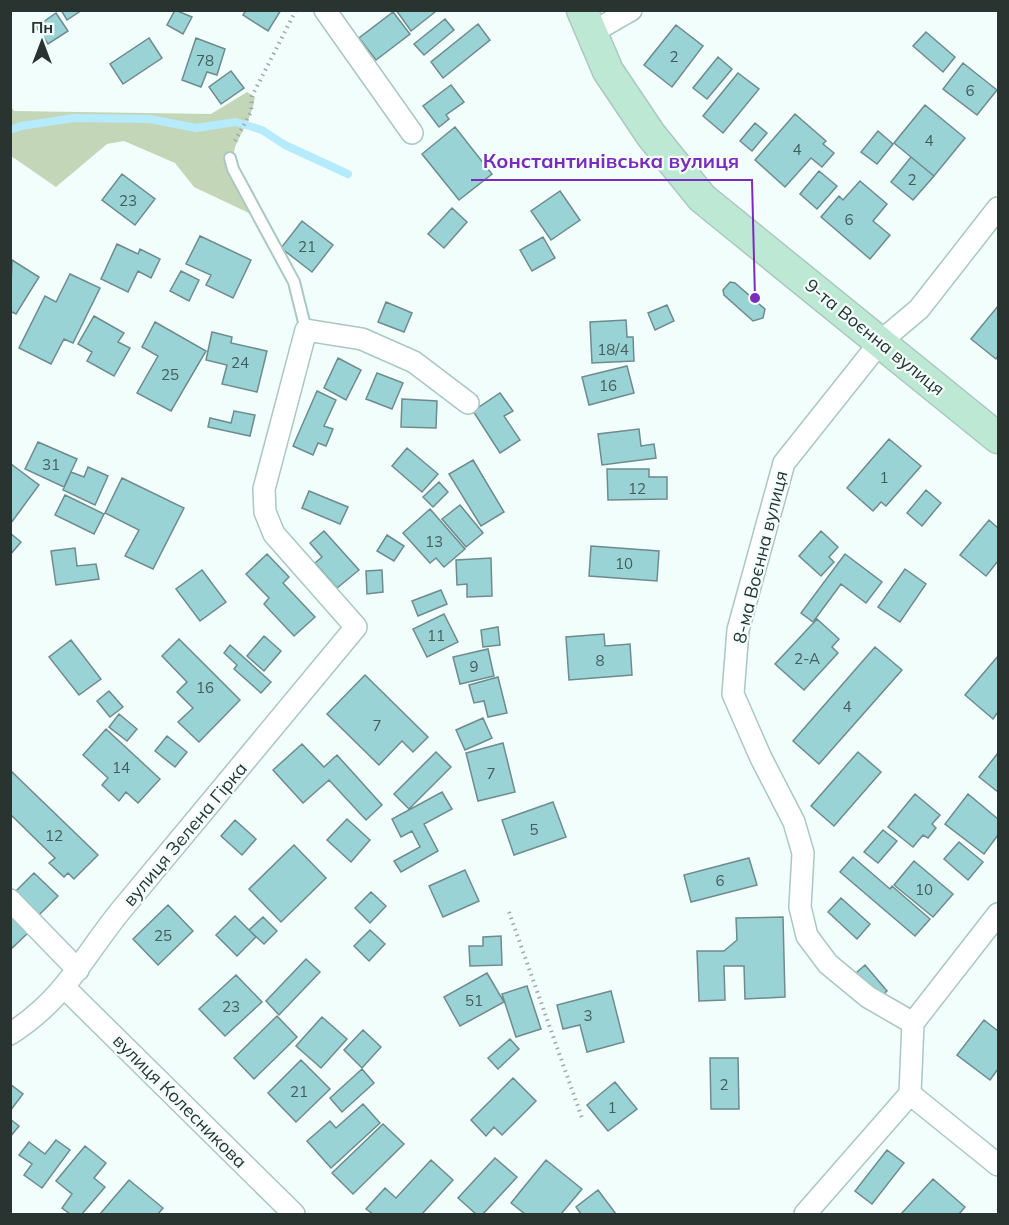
<svg xmlns="http://www.w3.org/2000/svg" width="1009" height="1225" font-family="Mulish,sans-serif">
<rect width="100%" height="100%" fill="#f2fefb"/>
<path fill="#c3d6b8" d="M247 92 255 97C252 117 243 128 236 145 227 166 250 192 259 210L251 214 194 187 175 163 124 141 107 144 56 187 11 156 10 105 14 111 211 114Z"/>
<g fill="none" stroke-linecap="round" stroke-linejoin="round">
<path stroke="#b6eafd" stroke-width="8" d="M10 130 21 126 74 118 150 119 196 128 236 122 262 130 285 145 348 174"/>
</g>
<path fill="#99d3d6" stroke="#6e8b8d" stroke-width="1.5" d="M61 10H82L67 20Z
M175 10 192 17 183 34 167 25Z
M246 10H281L268 31 243 15Z
M396 10H433L435 12 411 31Z
M393 12 410 34 376 60 359 38Z
M56 13 68 31 48 44 36 27Z
M445 19 454 30 424 55 414 44Z
M478 24 490 40 443 78 431 62Z
M676 25 703 46 672 87 644 65Z
M926 32 955 57 943 72 913 46Z
M149 38 162 58 123 84 110 64Z
M196 38 225 49 217 75 207 72 201 87 182 80Z
M718 57 732 69 707 99 693 88Z
M963 63 997 90 977 115 943 89Z
M231 71 244 88 221 104 209 87Z
M738 73 759 89 723 133 703 116Z
M451 85 464 102 446 115 449 119 439 127 423 106Z
M925 105 965 138 934 176 894 143Z
M795 114 826 141 823 144 834 153 822 167 811 158 785 187 755 160Z
M755 123 767 133 752 151 740 141Z
M455 127 492 174 459 200 422 154Z
M878 131 893 144 877 164 861 152Z
M911 157 934 176 913 200 891 182Z
M819 171 837 186 817 209 800 194Z
M122 174 155 199 135 225 102 200Z
M860 181 887 204 873 221 890 235 870 259 821 217 839 196 843 200Z
M560 191 580 220 551 240 531 211Z
M452 208 467 222 444 248 428 234Z
M302 221 333 245 312 272 281 248Z
M200 236 251 260 233 298 206 285 211 275 186 264Z
M543 237 555 258 532 271 520 250Z
M117 244 138 254 140 249 160 259 151 278 138 271 128 292 101 279Z
M12 260 39 277 16 314 10 311Z
M181 271 199 280 189 301 170 291Z
M70 274 100 288 73 343 64 339 51 364 19 348 45 296 56 302Z
M730 282 735 283 765 309 763 318 753 321 724 295 723 290Z
M386 302 412 313 404 332 378 322Z
M667 305 674 321 655 330 648 313Z
M998 306V356L996 359 971 339Z
M94 316 124 333 118 342 130 348 114 376 87 361 92 352 78 344Z
M626 320 627 337H633L634 361 592 363 590 322Z
M155 322 206 351 171 411 137 393 158 356 142 347Z
M212 332 232 337 231 343 267 351 257 392 222 384 227 365 206 360Z
M338 358 361 370 346 400 324 388Z
M627 366 634 393 589 405 582 377Z
M377 373 403 383 392 409 366 399Z
M317 391 336 400 324 426 333 429 326 446 318 443 313 455 293 446Z
M500 393 513 411 504 416 520 440 500 453 473 411Z
M402 399 437 401 436 428 401 427Z
M234 411 255 415 250 436 208 427 210 418 231 423Z
M639 429 641 446 654 444 656 458 602 465 598 434Z
M889 439 921 466 886 506 881 502 873 511 847 488Z
M38 442 77 459 64 487 25 469Z
M407 448 438 474 422 492 392 466Z
M473 460 504 512 481 526 449 474Z
M11 464 39 485 11 523 10 465Z
M88 467 108 476 95 505 63 490 71 472 84 477Z
M607 469H649V477H667V499L608 500Z
M122 478 184 508 153 569 125 556 139 530 105 513Z
M439 482 448 492 433 507 423 497Z
M926 490 941 503 922 526 907 513Z
M309 491 348 507 340 524 302 508Z
M65 495 104 514 94 534 55 515Z
M460 505 483 533 466 547 442 519Z
M430 509 465 549 444 567 436 558 430 563 403 533Z
M989 520 998 528V561L986 576 960 555Z
M324 531 359 570 337 588 315 563 322 557 310 543Z
M821 531 838 547 829 557 834 562 821 576 799 556Z
M10 533 21 542 10 555Z
M387 535 404 546 394 561 377 551Z
M591 546 659 551 657 581 589 576Z
M75 548 77 566 96 564 99 579 56 585 51 551Z
M267 554 289 577 283 583 315 617 294 636 264 604 269 598 246 574Z
M845 554 882 582 866 603 841 584 813 622 801 613Z
M491 558 492 596 467 597V584L457 585 456 560Z
M905 569 926 584 900 622 878 607Z
M202 570 226 602 200 621 176 589Z
M382 570 383 592 367 594 366 571Z
M441 590 447 604 418 616 412 601Z
M444 614 458 642 427 657 413 629Z
M817 619 839 639 832 647 838 653 804 690 775 664Z
M498 627 500 645 483 647 481 630Z
M604 634 605 646 630 644 632 675 569 680 566 637Z
M264 636 281 651 264 671 247 656Z
M179 639 240 700 199 742 178 722 193 708 177 692 187 682 162 656Z
M71 640 101 679 79 695 49 657Z
M230 645 271 682 261 693 234 669 237 665 224 653Z
M875 647 902 670 819 764 793 741Z
M488 649 494 676 460 684 453 657Z
M998 656V712L993 719 965 695Z
M365 675 428 737 413 752 402 741 379 765 327 714Z
M498 677 507 713 488 717 484 701 474 703 469 685Z
M109 691 123 707 110 717 97 701Z
M119 714 137 729 127 741 109 727Z
M483 718 492 738 465 750 456 730Z
M106 729 160 779 138 803 126 792 119 801 102 785 108 778 83 755Z
M167 736 187 752 175 767 155 751Z
M503 743 515 792 478 801 466 753Z
M302 744 324 767 337 755 382 805 366 820 329 780 303 803 273 770Z
M436 752 451 767 409 809 394 794Z
M858 752 881 772 834 826 811 806Z
M998 753V792L979 777Z
M11 771 98 855 74 879 68 873 64 877 49 863 55 858 10 814Z
M442 792 452 809 424 824 438 851 401 872 394 861 420 847 412 831 401 837 392 819Z
M915 794 940 815 932 824 936 828 928 838 923 835 913 847 888 827Z
M968 794 998 819V835L984 854 945 824Z
M553 802 566 837 514 855 502 820Z
M347 819 370 840 351 862 327 840Z
M235 820 256 839 242 855 221 836Z
M883 830 897 841 878 863 864 852Z
M959 842 983 862 968 880 944 859Z
M294 845 326 878 281 922 249 889Z
M853 857 890 889 892 886 930 919 915 936 840 872Z
M749 858 757 885 691 902 684 875Z
M914 861 953 894 933 917 894 885Z
M465 870 479 901 443 917 429 886Z
M34 873 58 896 38 916 14 893Z
M371 892 386 906 370 923 355 908Z
M841 898 870 924 857 939 828 912Z
M168 905 193 931 158 965 133 939Z
M10 912 30 931 10 950Z
M235 916 256 937 237 956 216 935Z
M263 917 277 931 264 944 249 930Z
M783 917 785 997 745 999 744 966H724L725 1000 699 1001 697 951H724L737 940 736 918Z
M370 930 385 944 369 961 354 946Z
M501 936 502 965 470 966 469 946H483V937Z
M306 959 320 972 279 1015 266 1001Z
M865 965 887 991 878 999 856 973Z
M487 973 504 1002 460 1026 444 997Z
M236 975 262 1002 225 1036 199 1009Z
M527 986 541 1029 516 1037 502 994Z
M611 991 624 1042 587 1052 580 1025 563 1029 557 1005Z
M277 1016 297 1037 254 1079 234 1058Z
M322 1017 347 1039 321 1068 296 1046Z
M984 1020 998 1031V1069L990 1080 957 1055Z
M363 1030 381 1047 362 1068 344 1050Z
M510 1039 519 1049 498 1069 488 1058Z
M710 1058H738L739 1109H711Z
M301 1060 330 1089 296 1122 268 1093Z
M362 1069 374 1083 342 1112 330 1098Z
M513 1078 536 1101 502 1135 494 1127 486 1136 471 1120Z
M615 1082 637 1109 608 1131 587 1105Z
M10 1084 23 1094 10 1111Z
M363 1104 380 1123 331 1168 307 1141 330 1121 336 1128Z
M10 1119 19 1126 10 1137Z
M383 1124 404 1144 353 1194 332 1173Z
M56 1140 70 1150 42 1188 24 1175 32 1164 19 1155 29 1142 45 1154Z
M85 1146 106 1163 94 1178 105 1187 82 1214H70L62 1208 72 1194 56 1181Z
M887 1150 904 1163 872 1204 855 1191Z
M495 1158 517 1177 483 1214H476L458 1198Z
M431 1160 453 1180 422 1214H373L366 1209 385 1188 396 1198Z
M546 1160 582 1189 561 1214H525L511 1203Z
M933 1179 965 1207 959 1214H901Z
M129 1180 163 1208 158 1214H100Z
M598 1190 616 1214H581L576 1207Z"/>
<g fill="none" stroke-linecap="round" stroke-linejoin="round">
<g stroke="#aac8c0" stroke-width="14">
<path id="lane" d="M230 158 233 169 294 282 306 330"/>
</g>
<g stroke="#aac8c0" stroke-width="24">
<path id="street" d="M325 10 412 133
M591 33 631 10
M998 208 919 309 881 341 784 463 738 630 733 694 761 758 794 822 803 853 800 907 807 936 828 964 868 997 913 1023 910 1094 998 1165
M10 900 78 970
M65 988 294 1214
M913 1023 998 914
M10 1034C66 998 82 958 122 909 200 815 278 722 356 627L274 534 265 512 264 489 306 330 362 339 414 362 468 403
M805 1214 910 1094"/>
</g>
<g stroke="#aac8c0" stroke-width="33">
<path id="secondary" d="M582 10 608 71 651 135 702 198 998 438"/>
</g>
<path stroke="#9faaa7" stroke-width="4" stroke-dasharray="1.5 4.5" stroke-linecap="butt" d="M235 141 251 112 252 96 296 10
M509 912 582 1118"/>
<use href="#lane" stroke="#fff" stroke-width="10"/>
<use href="#street" stroke="#fff" stroke-width="21"/>
<use href="#secondary" stroke="#bde9d4" stroke-width="30"/>
</g>
<g text-anchor="middle" dominant-baseline="central" stroke-width="4.5" stroke-linejoin="round" paint-order="stroke">
<g font-size="15" fill="#455c5a">
<text x="674" y="56">2</text>
<text x="205" y="60">78</text>
<text x="970" y="90">6</text>
<text x="929" y="140">4</text>
<text x="797" y="149">4</text>
<text x="912" y="179">2</text>
<text x="128" y="200">23</text>
<text x="849" y="219">6</text>
<text x="307" y="246">21</text>
<text x="613" y="349">18/4</text>
<text x="240" y="362">24</text>
<text x="170" y="374">25</text>
<text x="608" y="385">16</text>
<text x="51" y="464">31</text>
<text x="884" y="477">1</text>
<text x="637" y="488">12</text>
<text x="434" y="541">13</text>
<text x="624" y="563">10</text>
<text x="436" y="635">11</text>
<text x="807" y="658">2-А</text>
<text x="600" y="660">8</text>
<text x="474" y="666">9</text>
<text x="205" y="687">16</text>
<text x="847" y="706">4</text>
<text x="377" y="725">7</text>
<text x="121" y="767">14</text>
<text x="491" y="773">7</text>
<text x="534" y="829">5</text>
<text x="54" y="835">12</text>
<text x="720" y="880">6</text>
<text x="924" y="889">10</text>
<text x="163" y="935">25</text>
<text x="474" y="1000">51</text>
<text x="231" y="1006">23</text>
<text x="588" y="1015">3</text>
<text x="724" y="1084">2</text>
<text x="299" y="1091">21</text>
<text x="612" y="1107">1</text>
</g>
<g font-size="18" fill="#293431" stroke="#f2fefb">
<text transform="translate(875 337) rotate(39)">9-та Воєнна вулиця</text>
<text transform="translate(760 557) rotate(-76)">8-ма Воєнна вулиця</text>
<text transform="translate(185 834) rotate(-50)">вулиця Зелена Гірка</text>
<text transform="translate(180 1101) rotate(45)">вулиця Колесникова</text>
</g>
</g>
<path fill="none" stroke="#7b2cbf" stroke-width="2" d="M755 298L752 180H471"/>
<circle fill="#7b2cbf" stroke="#f2fefb" stroke-width="2" cx="755" cy="298" r="6"/>
<g font-size="20" text-anchor="middle" font-weight="bold" fill="#7b2cbf" stroke="#f2fefb" stroke-width="4.5" stroke-linejoin="round" paint-order="stroke">
<text x="611" y="168">Константинівська вулиця</text>
</g>
<rect width="1009" height="1225" fill="none" stroke="#293431" stroke-width="24"/>
<g transform="translate(42 42)" stroke="#f2fefb" stroke-width="4.5" paint-order="stroke">
<path d="M0-4.5L10 22L0 15L-10 22Z" fill="#293431"/>
<text y="-9" font-size="16" font-weight="bold" text-anchor="middle" fill="#293431">Пн</text>
</g>
</svg>
